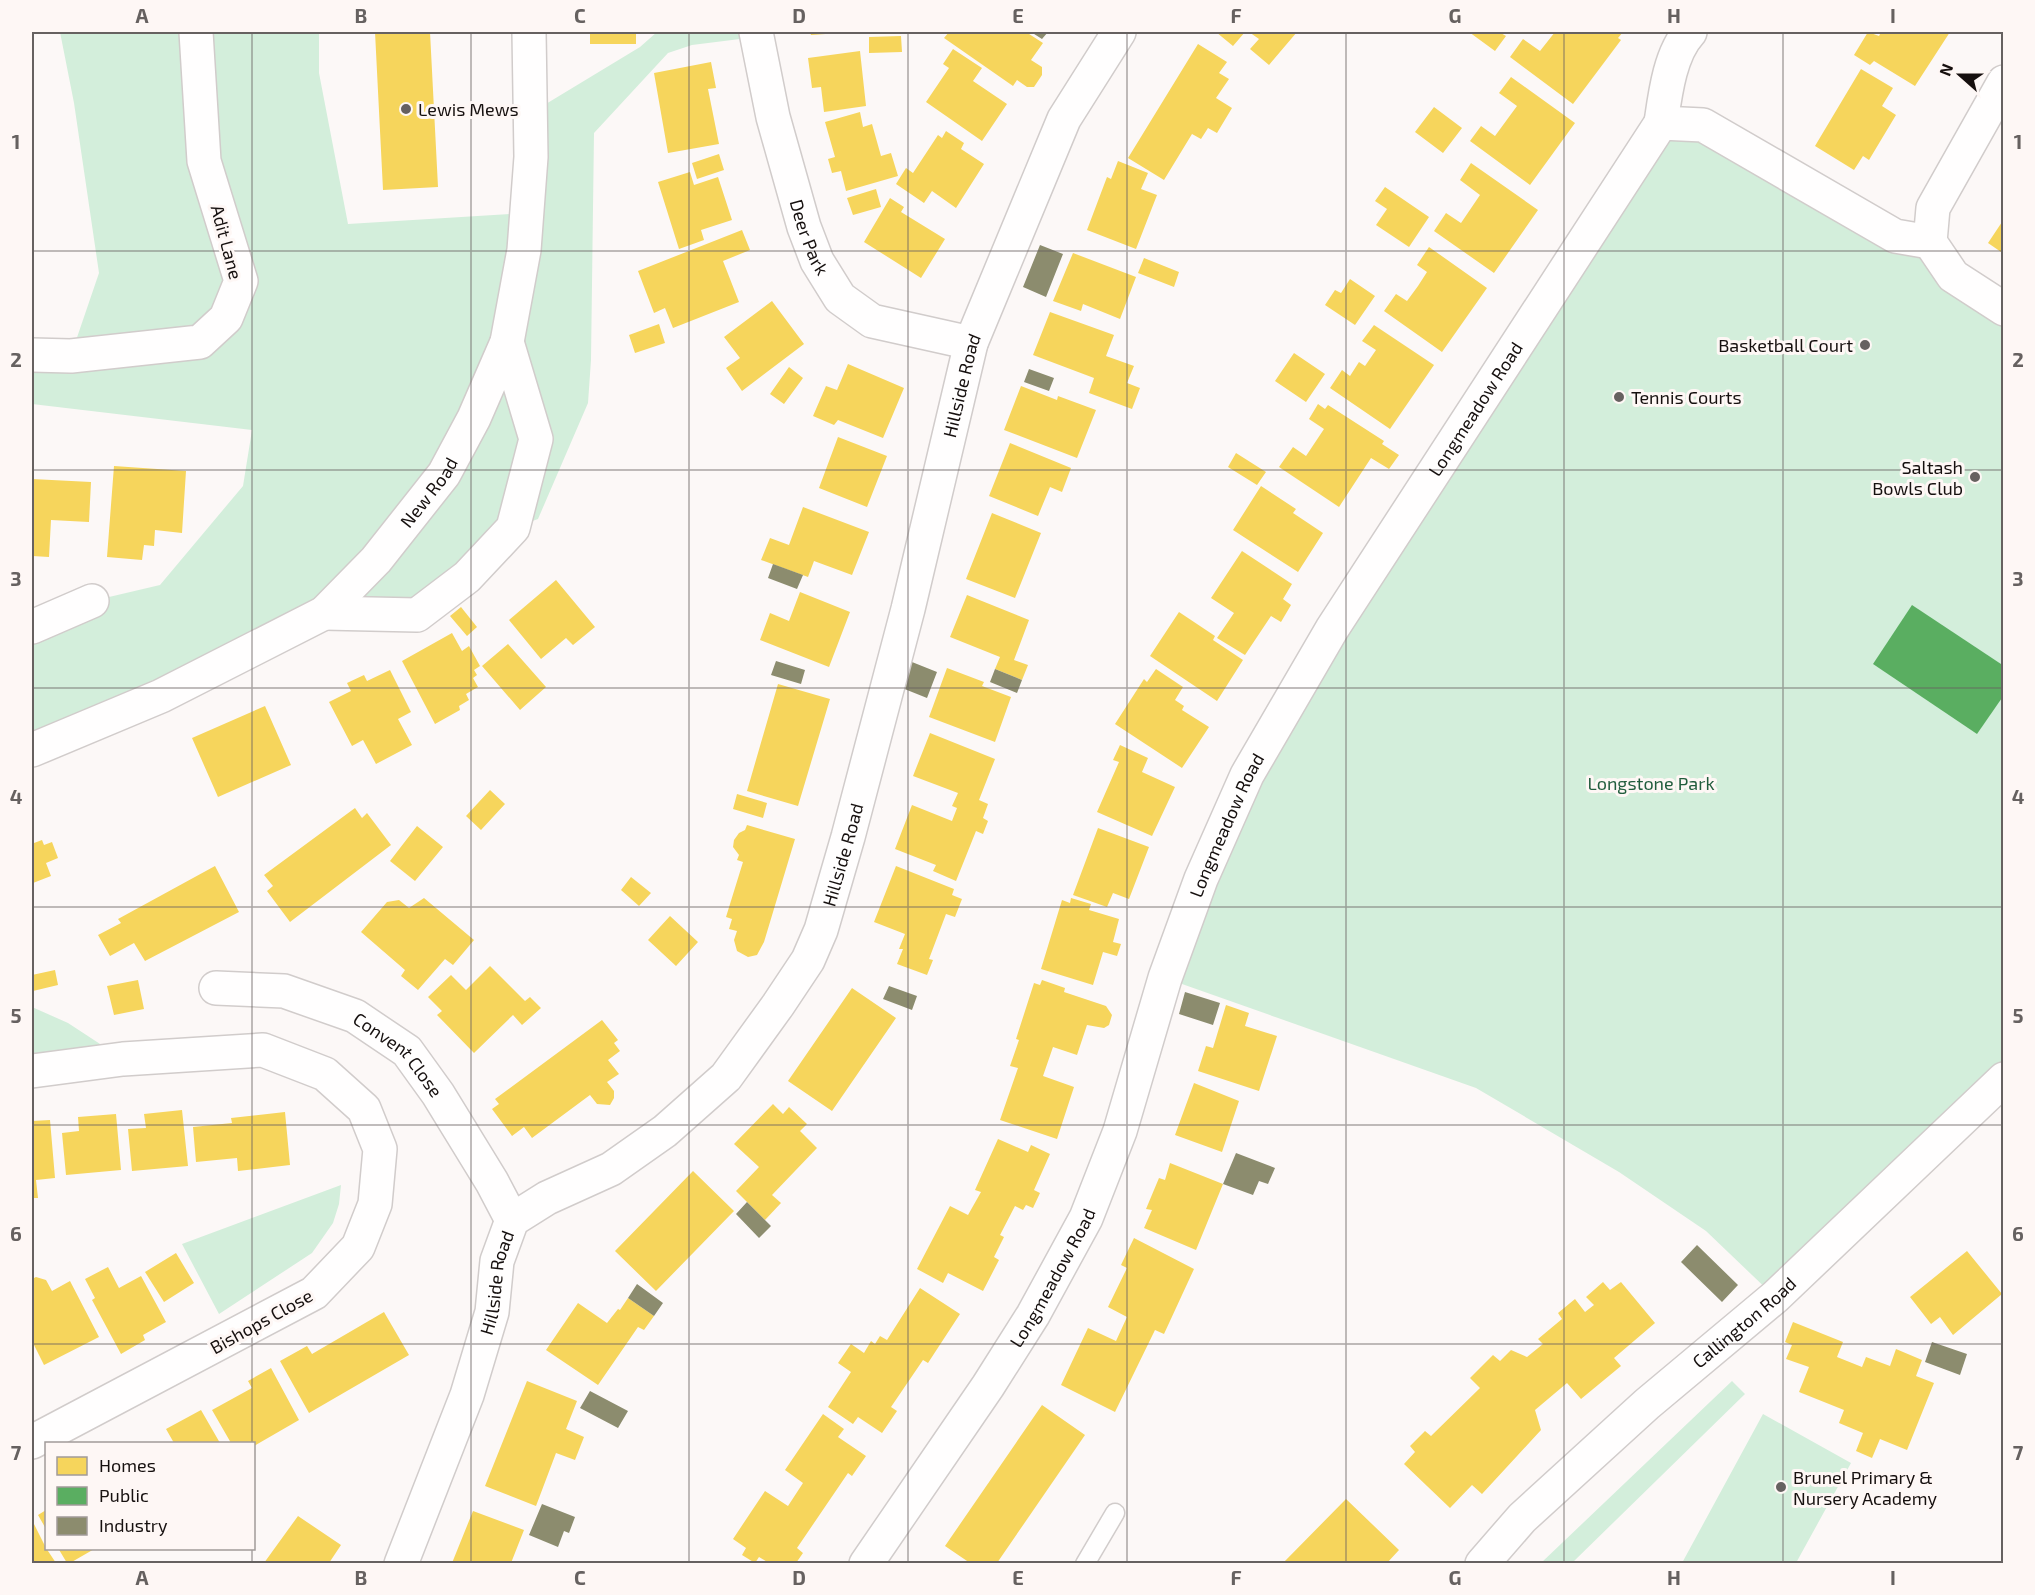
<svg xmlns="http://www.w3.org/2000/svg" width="2035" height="1595" font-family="'Exo 2',sans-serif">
<rect width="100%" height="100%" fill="#fcf8f7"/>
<path fill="#d3eedb" d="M60 32H319V73L348 224 526 213 531 113 640 47 657 32H756V37L692 45 668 53 594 133 591 360 588 403 538 519 513 528 417 615 324 613 32 746V627L92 601 160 585 243 486 252 430 32 404V355H71L99 273 74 103Z
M1661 123 1838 205 2003 309V1079L1775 1297 1706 1231 1619 1172 1476 1088 1165 978 1244 783Z
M32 1007 68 1023 123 1059 32 1071Z
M341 1185 339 1204 333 1223 312 1253 219 1314 182 1244Z
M1732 1381 1745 1394 1572 1563H1541Z
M1763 1414 1851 1463 1796 1563H1682Z"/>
<path fill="#f6d55c" d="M375 32H430L438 187 383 190Z
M590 32H636V44H590Z
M810 32H840V33L811 35Z
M949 32H1026L1043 43 1031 60 1042 67V75L1034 87H1027L1017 80 1013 86 944 38Z
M1216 32H1245L1233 46Z
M1249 32H1297L1269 65 1250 49 1259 39Z
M1469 32H1499L1506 36 1495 51Z
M1555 32H1623L1618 38 1621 40 1573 104 1510 57 1523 39 1540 51Z
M1868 32 1879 36 1881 32H1950L1915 86 1874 61 1870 65 1854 55Z
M901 36 902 52 869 53V37Z
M1198 44 1227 62 1219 73 1229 79 1216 98 1232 108 1217 133 1208 128 1201 139 1192 134 1164 180 1128 158Z
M953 49 982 68 973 81 1007 104 982 141 926 102 949 68 943 64Z
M860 51 866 106 824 112 821 87 812 88 808 58Z
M711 62 716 88 708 89 719 144 668 153 654 73Z
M1861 69 1893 88 1882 106 1896 115 1869 160 1863 156 1854 170 1815 146Z
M1511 77 1575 123 1530 185 1470 141 1481 126 1495 136 1517 106 1499 93Z
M1434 107 1462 128 1443 153 1415 132Z
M860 112 863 127 872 124 881 156 891 153 898 176 846 191 841 171 832 173 828 159 835 157 825 122Z
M946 131 964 143 961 149 984 164 956 208 932 191 924 203 896 184 906 168 913 173 938 135 942 138Z
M719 154 724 170 697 179 692 163Z
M1118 161 1148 173 1141 189 1157 195 1136 249 1087 230 1107 177 1111 179Z
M1471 163 1538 210 1494 273 1434 231 1446 213 1461 223 1480 195 1460 180Z
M690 172 694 185 718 177 732 220 701 230 704 240 679 249 658 182Z
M1385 187 1429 217 1409 247 1376 225 1387 209 1375 201Z
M876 189 881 207 853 215 847 198Z
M890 198 904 207 901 212 945 239 921 278 864 242Z
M2004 219V254L1988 243Z
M742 230 750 250 723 261 739 302 673 328 665 308 654 313 638 271Z
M1429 247 1487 288 1442 352 1384 311 1396 294 1407 301 1418 286 1427 272 1417 265Z
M1073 253 1136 277 1120 319 1083 304 1081 311 1053 301Z
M1144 258 1179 272 1174 287 1138 273Z
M1350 279 1375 296 1355 325 1325 305 1335 290 1341 293Z
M772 301 804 344 742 391 726 368 740 358 724 337Z
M1050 312 1114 335 1106 356 1134 366 1127 383 1140 388 1132 409 1089 393 1094 378 1033 355Z
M659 324 665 343 635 353 629 335Z
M1374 325 1434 365 1390 429 1330 388 1342 370 1350 376 1359 362 1365 366 1376 350 1362 341Z
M1294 353 1325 374 1306 402 1275 381Z
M848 364 904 388 883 438 838 420 834 425 813 416 826 386 837 390Z
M789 367 803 378 784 404 770 394Z
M1021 386 1057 400 1058 396 1096 410 1077 458 1004 430Z
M1318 404 1325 409 1328 405 1384 441 1382 444 1399 455 1389 469 1371 458 1339 507 1279 467 1293 447 1306 456 1324 429 1309 419Z
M838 437 887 456 867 507 819 488Z
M1010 443 1071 468 1062 492 1050 487 1038 516 989 496Z
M1236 453 1266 472 1257 485 1228 467Z
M114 466 186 471 182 533 155 530 154 546 144 545 142 560 107 557Z
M32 479 91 482 89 522 51 520 49 557 32 556Z
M1261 486 1296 509 1293 513 1323 533 1298 572 1233 530Z
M803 507 869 532 852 575 814 561 808 577 761 560 770 538 789 545Z
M992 513 1041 533 1015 598 966 579Z
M1242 551 1292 584 1283 599 1291 605 1281 622 1271 616 1245 655 1217 638 1234 613 1211 598Z
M556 580 595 627 573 645 566 638 541 659 509 620Z
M800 592 850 612 829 667 760 640 770 613 789 621Z
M967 595 1029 620 1014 660 1028 665 1022 680 995 669 1000 657 950 637Z
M461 607 477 627 467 636 450 616Z
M1179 612 1215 636 1213 640 1243 660 1217 701 1150 656Z
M452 633 462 651 469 646 480 666 474 670 477 675 473 678 478 687 466 694 469 700 459 706 460 710 435 724 402 661Z
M508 644 546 687 520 710 482 666Z
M947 668 984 682 982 686 1011 697 995 742 929 717Z
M1156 669 1183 687 1175 700 1184 706 1182 710 1209 727 1182 768 1115 724 1144 679 1147 682Z
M390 670 411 712 398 719 412 745 376 764 363 740 352 746 329 702 351 691 347 683 364 675 367 681Z
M778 684 830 699 798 806 747 791Z
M265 706 291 765 218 797 192 738Z
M930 733 995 759 979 800 988 804 983 818 988 821 983 834 976 831 956 881 933 871 936 865 895 849 912 805 952 821 957 808 952 806 958 793 913 776Z
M1120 745 1148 758 1142 772 1175 787 1152 836 1097 812 1119 762 1113 760Z
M490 790 505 804 481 830 466 816Z
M737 794 767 803 763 818 733 809Z
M355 808 362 818 367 813 391 845 290 922 267 891 273 886 264 875Z
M747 825 795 839 764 942 757 955 748 957 737 951 734 940 737 931 729 929 732 919 726 917 743 862 737 860 739 855 733 847 734 840 739 833 745 830Z
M417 826 443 847 415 881 390 861Z
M1098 828 1149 847 1129 899 1113 893 1107 907 1073 895Z
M32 836 34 843 42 840 44 845 52 842 58 858 46 863 51 876 33 883 32 879Z
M215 866 239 912 145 961 134 943 110 956 98 935 121 923 118 919Z
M896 866 954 889 952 895 962 899 955 917 946 914 929 959 933 960 927 975 897 964 903 949H899L905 934 874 922Z
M631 877 651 893 639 906 621 890Z
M424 898 474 940 453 965 445 959 418 990 401 976 405 970 361 932 387 902 399 900 409 908Z
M1071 898 1091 904 1089 910 1119 919 1113 942 1121 944 1117 956 1103 952 1093 985 1041 969 1062 900 1070 903Z
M670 916 698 942 676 966 648 940Z
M490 966 525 1001 530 997 541 1008 522 1025 513 1015 474 1053 437 1015 442 1011 428 997 451 975 466 990Z
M55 970 58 985 33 991 32 975Z
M138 980 144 1009 114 1015 107 986Z
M1042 980 1065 988 1064 992 1106 1006 1112 1015 1109 1025 1104 1028 1087 1025 1077 1055 1053 1047 1043 1076 1074 1087 1057 1139 1000 1120 1018 1068 1010 1066 1019 1040 1016 1039 1034 983 1040 985Z
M852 988 896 1018 832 1111 788 1081Z
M1226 1005 1249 1013 1245 1026 1277 1036 1259 1091 1198 1071 1206 1046 1213 1048Z
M602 1020 618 1040 614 1043 620 1051 608 1060 619 1074 607 1082 614 1091V1098L610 1105 597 1104 590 1095 532 1138 524 1127 512 1136 492 1109 499 1104 495 1099Z
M1194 1083 1239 1101 1222 1152 1175 1135Z
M773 1104 783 1114 789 1107 807 1124 800 1131 817 1148 772 1195 781 1203 765 1220 736 1191 759 1167 734 1144Z
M182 1110 188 1166 132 1171 128 1129 146 1128 144 1114Z
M285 1112 290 1165 238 1171 237 1158 196 1162 193 1127 232 1123 231 1118Z
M116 1114 121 1170 66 1175 62 1133 79 1131 78 1117Z
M50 1120 55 1178 36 1180 38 1198H32V1121Z
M998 1139 1028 1152 1031 1145 1050 1154 1034 1190 1040 1193 1033 1208 1026 1205 1023 1210 1015 1206 1000 1235 1004 1237 994 1257 999 1260 983 1291 948 1273 943 1283 917 1269 950 1206 968 1215 981 1192 975 1190Z
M1170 1163 1223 1184 1196 1250 1144 1228 1152 1210 1146 1209 1159 1178 1165 1180Z
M693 1171 734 1211 656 1291 615 1251Z
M1134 1238 1194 1269 1164 1334 1155 1330 1115 1412 1061 1385 1088 1328 1116 1341 1127 1317 1108 1307 1127 1268 1121 1265Z
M1967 1251 2002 1294 1953 1335 1940 1317 1931 1324 1910 1297Z
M176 1253 194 1283 164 1302 145 1272Z
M108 1267 119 1288 141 1276 166 1322 143 1335 145 1340 121 1354 92 1300 95 1298 85 1279Z
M36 1277 46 1280 52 1291 70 1281 99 1337 44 1365 32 1341V1279Z
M1603 1282 1610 1290 1621 1282 1655 1323 1614 1358 1621 1366 1581 1399 1567 1383 1535 1410 1541 1430 1482 1494 1472 1485 1450 1508 1404 1464 1415 1452 1410 1446 1425 1431 1431 1436 1480 1388 1470 1378 1493 1355 1500 1361 1511 1350 1527 1357 1543 1344 1538 1339 1562 1319 1558 1313 1575 1299 1585 1312 1594 1305 1586 1297Z
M920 1288 960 1314 928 1363 923 1360 891 1407 897 1411 882 1433 858 1417 853 1424 828 1407 851 1372 838 1363 851 1344 864 1353 871 1341 875 1344 880 1336 887 1340Z
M628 1298 654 1316 644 1330 638 1327 598 1385 546 1350 578 1303 607 1323 618 1309 620 1310Z
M384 1312 409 1355 309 1413 280 1361 307 1346 312 1354Z
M1793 1322 1843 1342 1837 1357 1862 1367 1866 1357 1890 1366 1896 1349 1922 1360 1916 1376 1934 1383 1907 1450 1880 1439 1872 1458 1856 1451 1863 1433 1839 1423 1844 1410 1799 1392 1809 1367 1786 1359 1792 1345 1785 1342Z
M271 1368 299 1420 254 1446V1443H231L212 1410 252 1388 248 1381Z
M527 1381 577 1401 566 1429 584 1437 575 1460 556 1453 536 1506 485 1486Z
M1042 1405 1085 1435 997 1563H970L945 1546Z
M201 1410 220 1443H174L166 1429Z
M823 1414 844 1429 838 1437 866 1456 852 1476 848 1473 797 1548 803 1553 796 1563H769L759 1557 755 1563 742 1555 746 1548 733 1539 765 1491 788 1506 803 1483 785 1470Z
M1346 1499 1399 1550 1387 1563H1283Z
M46 1510V1529L38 1515Z
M473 1511 524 1530 511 1563H452Z
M298 1516 341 1545 329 1563H264Z
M32 1520 46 1548 56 1563H32Z
M58 1548H96L70 1563H67Z"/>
<path fill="#5aae61" d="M1912 605 2004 666V695L1977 734 1873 664Z"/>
<path fill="#8c8c6e" d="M1031 32H1048L1042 39Z
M1040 245 1063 254 1046 297 1023 287Z
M1029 369 1054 378 1049 391 1024 382Z
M773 564 803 575 797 589 768 578Z
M776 661 805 670 801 684 771 675Z
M912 662 937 672 927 698 902 688Z
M995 669 1022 680 1017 693 990 682Z
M889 986 917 996 912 1010 883 999Z
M1185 992 1220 1003 1213 1025 1179 1014Z
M1236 1153 1275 1168 1268 1184 1259 1181 1253 1195 1223 1184Z
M747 1202 771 1226 759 1238 736 1214Z
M1697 1245 1738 1285 1722 1302 1681 1262Z
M637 1284 663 1303 654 1316 628 1298Z
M1932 1342 1967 1354 1960 1375 1925 1362Z
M590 1391 628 1411 618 1428 580 1408Z
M542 1504 575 1517 569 1533 564 1531 558 1547 529 1535Z"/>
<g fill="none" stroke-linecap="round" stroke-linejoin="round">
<g stroke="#d1cccb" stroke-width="21">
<path id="lane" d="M1085 1564 1115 1513"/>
</g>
<g stroke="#d1cccb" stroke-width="36">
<g id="street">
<path id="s1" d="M756 32 773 117 804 227 817 261 840 298 872 321 971 343"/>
<path d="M2004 82 1933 208 1930 242 1953 276 2004 309"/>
<path d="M1661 123C1665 95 1670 53 1690 32"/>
<path d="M32 355 71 356 200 342 226 318 241 281 204 161 196 32"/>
<path d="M324 613 417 615 467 577 513 528 536 439 507 342"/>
<path d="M32 627 92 601"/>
<path id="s2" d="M216 988 284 991 355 1016 407 1051 438 1094 492 1182 512 1220"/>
<path d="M32 1071 123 1059 263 1050 325 1074 364 1109 380 1149 375 1204 358 1247 314 1293 32 1442"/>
<path id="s3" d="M401 1564 467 1395 492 1312 497 1261 512 1220 547 1198 611 1169 665 1131 726 1077 778 1005 808 960 821 930 848 837 908 609 971 343 1064 119 1119 32"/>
<path id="s4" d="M866 1564 988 1386 1033 1315 1086 1218 1120 1131 1165 978 1201 879 1247 775 1332 629 1661 123 1703 125 1895 236 1930 242"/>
</g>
</g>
<g stroke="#d1cccb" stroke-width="36">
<g id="secondary">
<path id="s5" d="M32 750 161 696 324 613 376 560 444 474 474 418 507 342 524 250 531 157 529 32"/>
<path id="s6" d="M1482 1564 1522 1518 1647 1404 1775 1297 2004 1079"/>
</g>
</g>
<use href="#lane" stroke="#fffefe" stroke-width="18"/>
<use href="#street" stroke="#fffefe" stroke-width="33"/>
<use href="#secondary" stroke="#fffefe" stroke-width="33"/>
</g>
<path fill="none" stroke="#666160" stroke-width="1.5" stroke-opacity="0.55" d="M252 32V1444M471 32V1564M689 32V1564M908 32V1564M1127 32V1564M1346 32V1564M1564 32V1564M1783 32V1564M32 251H2004M32 470H2004M32 688H2004M32 907H2004M32 1125H2004M32 1344H2004M252 1548V1564"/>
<g fill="#666160" stroke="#fef7f5" stroke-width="2">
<circle cx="406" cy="109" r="6"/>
<circle cx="1865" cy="345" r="6"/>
<circle cx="1619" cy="397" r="6"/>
<circle cx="1975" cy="477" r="6"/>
<circle cx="1781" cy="1487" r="6"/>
</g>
<g text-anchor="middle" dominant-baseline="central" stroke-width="6" stroke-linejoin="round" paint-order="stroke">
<g font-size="18" fill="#16100f" stroke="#fef7f5" text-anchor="start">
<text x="418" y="109">Lewis Mews</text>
<text x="1853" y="345" text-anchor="end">Basketball Court</text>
<text x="1631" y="397">Tennis Courts</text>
<text x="1963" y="467" text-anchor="end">Saltash<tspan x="1963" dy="21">Bowls Club</tspan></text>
<text x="1793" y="1477">Brunel Primary &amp;<tspan x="1793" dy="21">Nursery Academy</tspan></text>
</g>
<g font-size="18" fill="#16100f" stroke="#fef7f5">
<text stroke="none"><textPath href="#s1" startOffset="212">Deer Park</textPath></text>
<text transform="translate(227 242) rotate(75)">Adit Lane</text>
<text stroke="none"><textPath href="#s3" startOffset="1360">Hillside Road</textPath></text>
<text stroke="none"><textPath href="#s4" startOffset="1314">Longmeadow Road</textPath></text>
<text stroke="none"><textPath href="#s5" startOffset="483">New Road</textPath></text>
<text stroke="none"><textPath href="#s4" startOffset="828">Longmeadow Road</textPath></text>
<text stroke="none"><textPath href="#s3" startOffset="876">Hillside Road</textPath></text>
<text stroke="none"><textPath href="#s2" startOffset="202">Convent Close</textPath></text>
<text stroke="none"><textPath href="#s4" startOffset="342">Longmeadow Road</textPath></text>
<text stroke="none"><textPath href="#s3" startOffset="298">Hillside Road</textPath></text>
<text transform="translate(261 1321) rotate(-29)">Bishops Close</text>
<text stroke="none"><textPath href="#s6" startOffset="357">Callington Road</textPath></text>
</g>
<g font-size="18" fill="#215d3d" stroke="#fef7f5">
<text x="1651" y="783">Longstone Park</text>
</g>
</g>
<rect width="2035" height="1595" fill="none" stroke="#fef7f5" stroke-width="66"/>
<rect x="45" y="1442" width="210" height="108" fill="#fef7f5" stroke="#a19b99" stroke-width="1.5"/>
<rect x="57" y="1457" width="30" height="18" fill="#f6d55c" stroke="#a19b99" stroke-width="1.5"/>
<text x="99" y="1472" font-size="18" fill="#16100f">Homes</text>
<rect x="57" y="1487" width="30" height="18" fill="#5aae61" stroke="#a19b99" stroke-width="1.5"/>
<text x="99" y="1502" font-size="18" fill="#16100f">Public</text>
<rect x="57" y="1517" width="30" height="18" fill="#8c8c6e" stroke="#a19b99" stroke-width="1.5"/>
<text x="99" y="1532" font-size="18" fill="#16100f">Industry</text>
<g transform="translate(1960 75) rotate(291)" stroke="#fef7f5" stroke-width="4.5" paint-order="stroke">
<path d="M0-4.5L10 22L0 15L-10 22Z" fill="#16100f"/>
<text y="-9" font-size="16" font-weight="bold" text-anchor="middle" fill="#16100f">N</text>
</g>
<rect x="33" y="33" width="1969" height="1529" fill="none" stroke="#666160" stroke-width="2"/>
<g font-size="20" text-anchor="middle" font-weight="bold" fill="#666160">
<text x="142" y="23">A</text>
<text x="361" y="23">B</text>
<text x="580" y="23">C</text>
<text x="799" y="23">D</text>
<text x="1018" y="23">E</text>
<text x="1236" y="23">F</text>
<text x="1455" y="23">G</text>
<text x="1674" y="23">H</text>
<text x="1893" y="23">I</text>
<text x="16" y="149">1</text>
<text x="2018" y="149">1</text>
<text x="16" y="367">2</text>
<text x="2018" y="367">2</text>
<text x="16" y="586">3</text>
<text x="2018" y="586">3</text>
<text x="16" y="804">4</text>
<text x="2018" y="804">4</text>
<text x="16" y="1023">5</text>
<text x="2018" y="1023">5</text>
<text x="16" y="1241">6</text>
<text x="2018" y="1241">6</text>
<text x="16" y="1460">7</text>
<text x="2018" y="1460">7</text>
<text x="142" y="1585">A</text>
<text x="361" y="1585">B</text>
<text x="580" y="1585">C</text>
<text x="799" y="1585">D</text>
<text x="1018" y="1585">E</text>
<text x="1236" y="1585">F</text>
<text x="1455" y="1585">G</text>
<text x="1674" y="1585">H</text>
<text x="1893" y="1585">I</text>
</g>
</svg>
